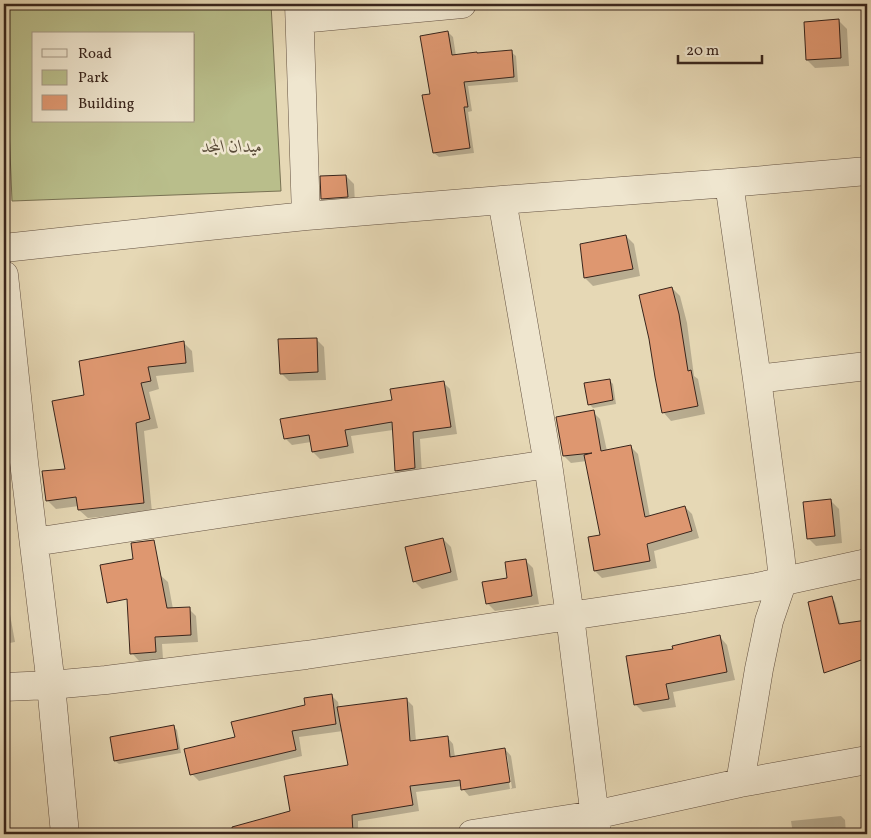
<svg xmlns="http://www.w3.org/2000/svg" width="871" height="838" font-family="Vollkorn,Amiri,serif">
<rect width="100%" height="100%" fill="#e6d8b5"/>
<filter id="stains"><feTurbulence type="fractalNoise" baseFrequency=".004" numOctaves="4"/><feColorMatrix values="0 0 0 0 .2 0 0 0 0 .09 0 0 0 0 .02 0 0 0 .5 -.17"/></filter>
<radialGradient id="worn" r=".72"><stop offset=".6" stop-color="#630" stop-opacity="0"/><stop offset="1" stop-color="#630" stop-opacity=".3"/></radialGradient>
<path fill="#b9be8b" stroke="#797254" fill-rule="evenodd" d="M4 4H271L281 191 12 201ZM34 34H194V121H34Z"/>
<path fill="#0003" fill-rule="evenodd" d="M839 21 847 29 849 66 815 68 807 60Z
M448 32 453 37 456 56 511 52 516 56 518 82 468 86 472 111 468 112 474 153 439 157 434 153 432 95Z
M346 176 354 184 355 204 330 206 322 199Z
M626 236 634 244 640 276 593 286 585 278 581 245Z
M672 288 680 296 687 323 694 376 698 379 705 414 671 421 664 413 656 377Z
M316 339 324 347 326 380 289 381 281 373Z
M183 342 192 351 194 372 156 376 159 389 149 392 158 428 144 431 152 512 88 518 79 510V506L56 509 47 500 66 470 86 396Z
M609 380 613 384 616 404 593 408 589 404Z
M443 382 450 389 457 434 420 439 422 475 404 478 396 471 393 430 351 436 354 453 320 459 313 452 311 442 292 445 285 438 394 401Z
M593 412 600 419 607 451 631 447 638 454 650 517 685 507 692 514 699 538 654 551 657 568 602 578 595 571 589 538 601 536 587 461 571 463 564 456Z
M831 501 839 509 842 543 816 546 808 538Z
M443 539 451 547 458 580 422 589 414 581Z
M525 560 533 568 539 604 495 611 487 603Z
M160 575 168 582 173 609H189L196 616 198 642 162 644 163 659 139 661 132 653Z
M831 598 835 602 841 625 867 621V645L823 652Z
M4 603 9 609 15 642 4 644Z
M720 637 727 645 735 680 673 692 676 707 643 712 635 704 674 650Z
M331 695 338 702 339 708 407 700 413 706 416 741 447 737 453 744 455 757 505 749 511 756 516 788 469 796 463 789 462 786 416 792 419 811 358 821V834H274L270 818 292 812 350 766 343 731 299 737 302 756 199 781 192 774 236 738ZM505 755H507L512 788 510 789Z
M174 727 177 730 181 753 119 764 115 761Z
M841 816 845 820 846 834H793L791 821Z"/>
<path fill="#de9770" stroke="#39251c" d="M839 19 841 58 806 60 804 22Z
M448 31 452 55 477 52V53L512 50 514 77 464 82 468 107H464L470 148 433 153 422 95 430 94 420 36Z
M346 175 348 197 321 199 320 176Z
M626 235 633 269 584 278 580 244Z
M672 287 679 314 688 371 691 370 698 406 662 413 655 377 649 339 639 295Z
M317 338 318 372 280 374 278 339Z
M184 341 186 363 148 367 151 381 141 383 150 419 136 423 144 503 78 510 76 497 46 501 42 471 65 469 52 401 84 395 79 361Z
M610 379 613 400 588 405 584 383Z
M444 381 451 427 413 432 415 468 395 471 392 422 345 430 348 446 312 452 309 435 284 439 280 419 392 400 390 389Z
M594 410 601 451 631 445 645 517 685 506 692 531 647 544 650 561 594 571 588 537 600 535 584 455 592 453 563 456 556 417Z
M831 499 835 536 807 539 803 502Z
M443 538 451 572 413 582 405 547Z
M154 540 167 608 190 607 191 635 155 637 156 652 130 654 127 599 107 603 100 565 133 559 131 543Z
M526 559 532 596 486 604 482 582 507 578 505 562Z
M832 596 839 624 867 620V658L824 673 808 602Z
M720 635 727 672 666 684 669 699 634 705 626 656 673 649 672 646Z
M332 694 336 724 292 731 296 750 190 775 184 749 235 737 231 722 305 705 304 698Z
M407 698 410 741 448 736 450 757 505 748 510 782 461 790 460 780 410 786 413 805 352 815 353 833 321 834H233L232 827 290 811 284 776 348 765 337 707Z
M174 725 178 749 114 761 110 737Z"/>
<g fill="none" stroke-linecap="round" stroke-linejoin="round">
<g stroke="#645242" stroke-width="29">
<path id="minor" d="M299 4 306 216
M300 19 462 4
M729 183 757 379 780 552 783 580 769 621 759 669 740 783
M502 200 548 464 570 616 597 834
M4 248 161 231 306 216 502 200 729 183 867 171
M4 275 24 462 51 685 65 834
M757 379 867 366
M34 542 548 464
M4 687 51 685 106 680 306 655 684 599 757 587 867 563
M472 834 594 815 740 783 867 760"/>
</g>
<use href="#minor" stroke="#efe6cf" stroke-width="28"/>
</g>
<g text-anchor="middle" dominant-baseline="central" stroke-width="5" stroke-linejoin="round" paint-order="stroke">
<g font-size="18" font-style="italic" fill="#594b38" stroke="#efe6cf">
<text x="232" y="147">ميدان المجد</text>
</g>
</g>
<rect width="871" height="838" fill="none" stroke="#e6d8b5" stroke-width="20"/>
<rect x="5" y="5" width="861" height="828" fill="none" stroke="#39251c" stroke-width="2.5"/>
<rect x="10" y="10" width="851" height="818" fill="none" stroke="#39251c"/>
<rect x="32" y="32" width="162" height="90" fill="#efe6cf" stroke="#a69987"/>
<rect x="42" y="49" width="25" height="8" fill="#efe6cf" stroke="#a69987"/>
<text x="78" y="58" font-size="15" fill="#39251c">Road</text>
<rect x="42" y="70" width="25" height="15" fill="#b9be8b" stroke="#a69987"/>
<text x="78" y="82" font-size="15" fill="#39251c">Park</text>
<rect x="42" y="95" width="25" height="15" fill="#de9770" stroke="#a69987"/>
<text x="78" y="108" font-size="15" fill="#39251c">Building</text>
<path d="M678 55v8h84v-8" fill="none" stroke="#39251c" stroke-width="2.5"/>
<text x="686" y="55" font-size="15" fill="#39251c" stroke="#efe6cf" stroke-width="4" paint-order="stroke">20 m</text>
<rect width="100%" height="100%" filter="url(#stains)"/>
<rect width="100%" height="100%" fill="url(#worn)"/>
</svg>
